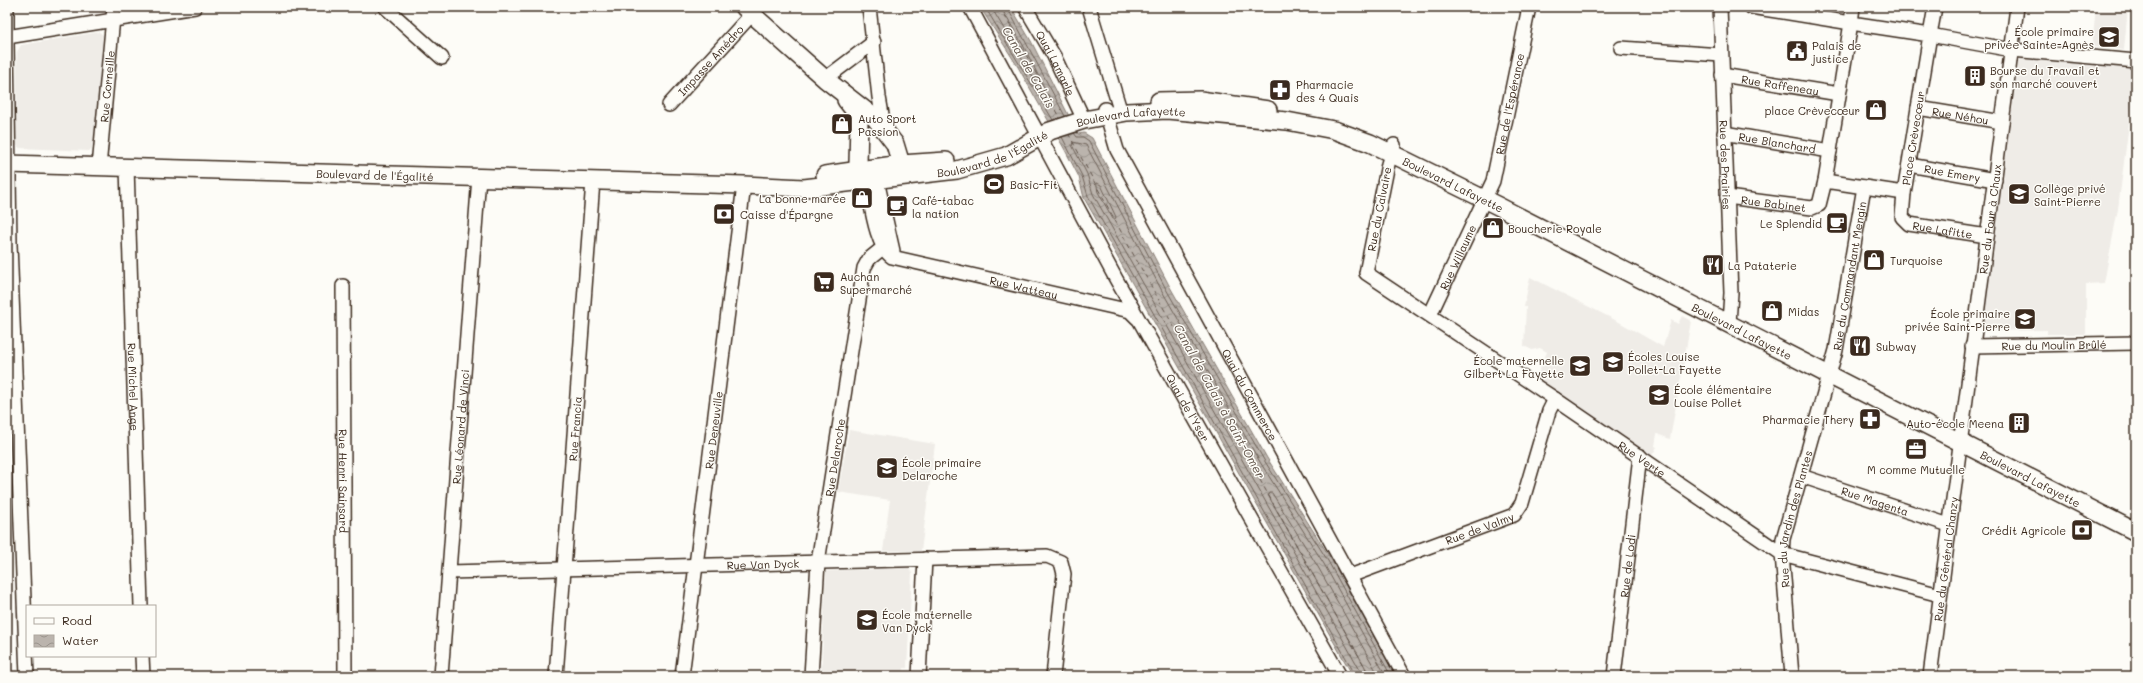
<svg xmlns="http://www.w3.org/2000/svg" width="2143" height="683" font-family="Mali,sans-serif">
<defs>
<pattern id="water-waves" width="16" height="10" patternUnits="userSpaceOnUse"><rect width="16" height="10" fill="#bbb4ad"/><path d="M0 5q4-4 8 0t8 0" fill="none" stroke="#99938c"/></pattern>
</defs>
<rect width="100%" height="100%" fill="#fdfcf7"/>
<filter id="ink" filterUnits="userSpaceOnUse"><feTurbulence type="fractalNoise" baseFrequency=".025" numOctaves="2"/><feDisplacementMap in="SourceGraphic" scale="8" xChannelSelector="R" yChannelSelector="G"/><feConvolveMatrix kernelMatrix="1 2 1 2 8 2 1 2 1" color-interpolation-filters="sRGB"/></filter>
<g filter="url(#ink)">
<path fill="#efece7" d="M2096 7H2128L2124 50 2092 47Z
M99 32 103 35 93 147 89 151 20 148 16 145 17 52 21 45Z
M2019 58 2136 69 2118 209 2104 283 2086 284V334H2047V330L1983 331Z
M1530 277 1619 322 1663 347 1671 320 1678 324 1682 316 1691 321 1670 439 1657 434 1655 446 1657 447 1651 457 1536 379 1547 352 1540 348 1532 350 1524 346 1526 307H1524Z
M849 430 935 444 921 551H883L890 500 838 492Z
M908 568 912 573 907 668H904L903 676H821L826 571Z"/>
<path fill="url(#water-waves)" stroke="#887d74" d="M980 7H1011L1031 41 1078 134 1084 133 1092 138 1170 287 1267 458 1331 559 1396 676H1353L1100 226 1084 198 1079 177 1065 150 1018 67Z"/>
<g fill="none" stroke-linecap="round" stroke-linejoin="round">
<path stroke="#6e6157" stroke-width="1" d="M985 7 1053 120
M991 7 1041 91H1044L1045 89 1023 45 1004 13 1002 7
M1007 7 1065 116
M1074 133 1077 137H1083L1089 141 1166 289 1264 460 1328 561 1391 676
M1062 137 1082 176 1088 196 1356 676
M1097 183 1101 185 1116 217 1115 219H1113L1098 192Z
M1361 676 1360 670 1093 194 1087 174 1072 145 1073 142 1086 145 1162 291 1260 462 1324 564 1386 676
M1367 676 1365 667 1268 495 1269 493H1272L1318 567 1379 676"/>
<path stroke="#615349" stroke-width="1" stroke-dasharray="5 4" stroke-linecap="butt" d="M1000 7 1061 119
M1068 133 1132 252 1370 676"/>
<g stroke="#3b2a1e" stroke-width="16">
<g id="minor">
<path d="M385 7 442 58"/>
<path d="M869 7 879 97 883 120 887 130"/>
<path id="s1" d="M970 7 1116 279 1340 676"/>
<path id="s2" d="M1025 7 1054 56 1084 120"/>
<path d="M1089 7 1121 113"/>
<path id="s3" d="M1720 7 1731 293 1729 323"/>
<path d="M1751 7 1851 23 1853 7"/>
<path d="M1935 7 1930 35 2012 50 2136 61"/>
<path d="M1851 23 1930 35 1904 193 1825 181Z"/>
<path d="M7 28V7"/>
<path d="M7 37 195 7"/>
<path d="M7 41 10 244 27 676"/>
<path d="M1621 48 1721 55"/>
<path id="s4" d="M1722 75 1839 94"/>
<path d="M825 79 874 42"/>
<path id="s5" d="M669 105 752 14"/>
<path id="s6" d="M1918 108 2002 122"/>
<path id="s7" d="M1105 109 1117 150 1404 676"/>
<path id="s8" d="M1724 133 1830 151"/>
<path id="s9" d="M1394 145 1388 164 1366 273 1555 399 1782 554 1940 595"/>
<path id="s10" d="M1909 165 1995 180"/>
<path id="s11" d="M99 167 114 7"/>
<path id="s12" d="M127 167 141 606"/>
<path d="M872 172 876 176 893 251"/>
<path id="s13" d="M866 181C871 201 875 246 892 257L1117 308 1130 311 1137 318"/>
<path id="s14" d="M1904 193 1902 217 1909 224 1987 236"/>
<path id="s15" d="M1727 197 1812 208 1819 205 1825 181"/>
<path id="s16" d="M343 286 345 676"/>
<path id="s17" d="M1430 315 1493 181 1529 7"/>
<path id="s18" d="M1972 346 2136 343"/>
<path id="s19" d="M1801 476 1949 525"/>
<path id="s20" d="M449 572 1047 556 1061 562 1064 574 1053 676"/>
<path id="s21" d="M1350 576 1514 515 1522 503 1549 411 1555 399"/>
<path d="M142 656 143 676"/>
<path id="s22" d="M441 676 479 177"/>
<path id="s23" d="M556 676 593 181"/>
<path id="s24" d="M682 676 744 185"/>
<path id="s25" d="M811 676 818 562 864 268 869 259 890 242"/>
<path d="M919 676 925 559"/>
<path id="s26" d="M1614 676 1640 456"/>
<path id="s27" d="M1792 676 1782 554 1783 539 1836 350 1864 187"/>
<path id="s28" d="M1930 676 2017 7"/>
</g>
</g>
<g stroke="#3b2a1e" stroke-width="20">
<g id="major">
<path d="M744 7 825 79 875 118 895 144 901 164"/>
<path d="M846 100 857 114 859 120 858 164 864 179"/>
<path d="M1159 101 1200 100 1268 110"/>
<path id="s29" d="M7 164 744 185 804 188 957 170 1006 156 1050 131 1084 120 1127 112 1167 110 1287 121 1334 130 1370 143 1498 206 2136 532"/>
<path d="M825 175 901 164 946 161"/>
</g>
</g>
<use href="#minor" stroke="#fdfcf7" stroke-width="13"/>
<use href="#major" stroke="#fdfcf7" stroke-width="17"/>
</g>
</g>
<defs>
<g id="school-square" transform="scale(1.15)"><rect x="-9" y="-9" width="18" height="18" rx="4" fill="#3b2a1e" stroke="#fdfcf7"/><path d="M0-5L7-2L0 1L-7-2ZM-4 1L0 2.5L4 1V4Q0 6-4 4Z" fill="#fff"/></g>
<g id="civic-square" transform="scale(1.15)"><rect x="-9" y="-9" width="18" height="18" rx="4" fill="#3b2a1e" stroke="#fdfcf7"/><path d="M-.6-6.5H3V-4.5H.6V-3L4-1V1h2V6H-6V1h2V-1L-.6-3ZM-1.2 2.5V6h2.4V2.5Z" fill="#fff"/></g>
<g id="building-square" transform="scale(1.15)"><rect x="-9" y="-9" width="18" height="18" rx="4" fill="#3b2a1e" stroke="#fdfcf7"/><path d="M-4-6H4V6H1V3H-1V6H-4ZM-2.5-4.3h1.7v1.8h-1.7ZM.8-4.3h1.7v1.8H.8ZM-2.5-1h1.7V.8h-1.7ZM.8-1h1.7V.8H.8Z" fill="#fff"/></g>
<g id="pharmacy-square" transform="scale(1.15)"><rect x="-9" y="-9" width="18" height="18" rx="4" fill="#3b2a1e" stroke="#fdfcf7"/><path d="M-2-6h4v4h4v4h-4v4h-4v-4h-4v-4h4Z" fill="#fff"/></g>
<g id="shop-square" transform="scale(1.15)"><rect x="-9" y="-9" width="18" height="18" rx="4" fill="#3b2a1e" stroke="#fdfcf7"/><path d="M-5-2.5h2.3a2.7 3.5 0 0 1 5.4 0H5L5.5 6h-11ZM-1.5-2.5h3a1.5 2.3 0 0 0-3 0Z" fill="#fff"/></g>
<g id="stadium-square" transform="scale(1.15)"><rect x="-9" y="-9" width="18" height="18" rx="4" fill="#3b2a1e" stroke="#fdfcf7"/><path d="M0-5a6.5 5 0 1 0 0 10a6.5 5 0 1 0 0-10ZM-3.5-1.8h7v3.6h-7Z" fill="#fff"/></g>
<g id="cafe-square" transform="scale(1.15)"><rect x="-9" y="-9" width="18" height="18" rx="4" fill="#3b2a1e" stroke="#fdfcf7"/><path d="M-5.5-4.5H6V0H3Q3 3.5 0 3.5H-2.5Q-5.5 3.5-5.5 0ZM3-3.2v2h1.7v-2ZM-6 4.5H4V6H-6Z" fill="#fff"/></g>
<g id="bank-square" transform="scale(1.15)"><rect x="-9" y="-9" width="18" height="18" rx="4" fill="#3b2a1e" stroke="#fdfcf7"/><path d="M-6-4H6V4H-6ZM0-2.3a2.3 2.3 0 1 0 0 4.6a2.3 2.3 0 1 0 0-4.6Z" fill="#fff"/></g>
<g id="restaurant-square" transform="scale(1.15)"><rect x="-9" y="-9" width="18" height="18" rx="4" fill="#3b2a1e" stroke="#fdfcf7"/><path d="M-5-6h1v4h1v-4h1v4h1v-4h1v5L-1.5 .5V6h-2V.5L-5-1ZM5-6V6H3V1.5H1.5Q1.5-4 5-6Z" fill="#fff"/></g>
<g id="supermarket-square" transform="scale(1.15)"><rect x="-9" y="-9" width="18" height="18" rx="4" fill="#3b2a1e" stroke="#fdfcf7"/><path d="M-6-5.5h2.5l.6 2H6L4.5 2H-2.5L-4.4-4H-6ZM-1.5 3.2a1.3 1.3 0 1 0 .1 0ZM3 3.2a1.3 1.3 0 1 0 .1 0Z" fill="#fff"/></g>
<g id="office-square" transform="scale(1.15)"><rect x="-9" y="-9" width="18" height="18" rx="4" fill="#3b2a1e" stroke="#fdfcf7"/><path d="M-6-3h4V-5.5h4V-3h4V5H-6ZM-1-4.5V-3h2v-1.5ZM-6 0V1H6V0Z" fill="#fff"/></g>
</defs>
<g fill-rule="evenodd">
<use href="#school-square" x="2109" y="37"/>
<use href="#civic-square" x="1797" y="51"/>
<use href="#building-square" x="1975" y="76"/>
<use href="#pharmacy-square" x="1280" y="90"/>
<use href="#shop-square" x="1876" y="110"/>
<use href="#shop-square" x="842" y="124"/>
<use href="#stadium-square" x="994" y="184"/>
<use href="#school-square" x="2019" y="194"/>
<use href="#shop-square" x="862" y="198"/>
<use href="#cafe-square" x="897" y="206"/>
<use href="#bank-square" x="724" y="214"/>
<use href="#cafe-square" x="1837" y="223"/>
<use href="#shop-square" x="1493" y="228"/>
<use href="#shop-square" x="1874" y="260"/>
<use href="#restaurant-square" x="1713" y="265"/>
<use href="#supermarket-square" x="824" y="282"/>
<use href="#shop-square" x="1772" y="311"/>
<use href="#school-square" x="2025" y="319"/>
<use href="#restaurant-square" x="1860" y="346"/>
<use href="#school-square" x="1613" y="362"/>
<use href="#school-square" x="1580" y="366"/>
<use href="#school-square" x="1659" y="395"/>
<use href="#pharmacy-square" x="1870" y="419"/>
<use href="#building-square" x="2019" y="423"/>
<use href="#office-square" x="1916" y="449"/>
<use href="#school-square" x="887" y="468"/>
<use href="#bank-square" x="2082" y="530"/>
<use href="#school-square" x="867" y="620"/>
</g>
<g text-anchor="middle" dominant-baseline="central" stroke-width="3" stroke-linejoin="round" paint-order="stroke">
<g font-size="11" fill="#3b2a1e" stroke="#fdfcf7" text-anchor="start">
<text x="2094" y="31" text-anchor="end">École primaire<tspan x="2094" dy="13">privée Sainte-Agnès</tspan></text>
<text x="1812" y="45">Palais de<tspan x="1812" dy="13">justice</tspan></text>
<text x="1990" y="70">Bourse du Travail et<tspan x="1990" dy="13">son marché couvert</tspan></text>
<text x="1296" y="84">Pharmacie<tspan x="1296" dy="13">des 4 Quais</tspan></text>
<text x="1860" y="110" text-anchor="end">place Crèvecœur</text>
<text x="858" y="118">Auto Sport<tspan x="858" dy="13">Passion</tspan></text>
<text x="1010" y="184">Basic-Fit</text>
<text x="2034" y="188">Collège privé<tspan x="2034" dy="13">Saint-Pierre</tspan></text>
<text x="846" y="198" text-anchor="end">La bonne marée</text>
<text x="912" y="200">Café-tabac<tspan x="912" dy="13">la nation</tspan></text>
<text x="740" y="214">Caisse d'Épargne</text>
<text x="1822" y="223" text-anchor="end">Le Splendid</text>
<text x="1508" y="228">Boucherie Royale</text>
<text x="1890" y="260">Turquoise</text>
<text x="1728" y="265">La Pataterie</text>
<text x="840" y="276">Auchan<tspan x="840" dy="13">Supermarché</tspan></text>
<text x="1788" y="311">Midas</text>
<text x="2010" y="313" text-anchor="end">École primaire<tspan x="2010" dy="13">privée Saint-Pierre</tspan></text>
<text x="1876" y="346">Subway</text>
<text x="1628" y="356">Écoles Louise<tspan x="1628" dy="13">Pollet-La Fayette</tspan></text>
<text x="1564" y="360" text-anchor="end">École maternelle<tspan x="1564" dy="13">Gilbert La Fayette</tspan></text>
<text x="1674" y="389">École élémentaire<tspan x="1674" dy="13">Louise Pollet</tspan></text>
<text x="1854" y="419" text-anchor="end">Pharmacie Thery</text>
<text x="2004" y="423" text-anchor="end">Auto-école Meena</text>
<text x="902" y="462">École primaire<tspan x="902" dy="13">Delaroche</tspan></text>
<text x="1916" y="469" text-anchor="middle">M comme Mutuelle</text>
<text x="2066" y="530" text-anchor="end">Crédit Agricole</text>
<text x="882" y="614">École maternelle<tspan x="882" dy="13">Van Dyck</tspan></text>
</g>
<g font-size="11" fill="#3b2a1e" stroke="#fdfcf7">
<text stroke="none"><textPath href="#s5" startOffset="61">Impasse Amédro</textPath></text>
<text stroke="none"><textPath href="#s2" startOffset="64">Quai Lamarle</textPath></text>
<text stroke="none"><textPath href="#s4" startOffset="59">Rue Raffeneau</textPath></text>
<text stroke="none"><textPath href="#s11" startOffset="81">Rue Corneille</textPath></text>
<text stroke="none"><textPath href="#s17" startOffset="227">Rue de l'Espérance</textPath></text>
<text stroke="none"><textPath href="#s29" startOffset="1136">Boulevard Lafayette</textPath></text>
<text stroke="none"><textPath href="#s6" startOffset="43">Rue Néhou</textPath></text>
<text transform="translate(1913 138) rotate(-81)">Place Crèvecœur</text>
<text stroke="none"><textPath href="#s8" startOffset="54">Rue Blanchard</textPath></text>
<text stroke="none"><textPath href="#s29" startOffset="990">Boulevard de l'Égalité</textPath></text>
<text stroke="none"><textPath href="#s3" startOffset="158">Rue des Prairies</textPath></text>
<text stroke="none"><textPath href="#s10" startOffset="44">Rue Emery</textPath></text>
<text stroke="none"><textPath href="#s29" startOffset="368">Boulevard de l'Égalité</textPath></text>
<text stroke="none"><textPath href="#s29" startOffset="1472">Boulevard Lafayette</textPath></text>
<text stroke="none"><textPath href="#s15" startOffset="47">Rue Babinet</textPath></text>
<text transform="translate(1379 209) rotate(-79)">Rue du Calvaire</text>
<text stroke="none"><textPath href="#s28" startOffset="461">Rue du Four à Chaux</textPath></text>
<text stroke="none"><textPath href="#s14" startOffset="68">Rue Lafitte</textPath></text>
<text stroke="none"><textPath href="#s17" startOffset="64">Rue Willaume</textPath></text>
<text stroke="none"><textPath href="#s27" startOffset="409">Rue du Commandant Mengin</textPath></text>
<text stroke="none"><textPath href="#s13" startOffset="217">Rue Watteau</textPath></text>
<text stroke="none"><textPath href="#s29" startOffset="1796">Boulevard Lafayette</textPath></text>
<text stroke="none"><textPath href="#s18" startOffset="82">Rue du Moulin Brûlé</textPath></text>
<text stroke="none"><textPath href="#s12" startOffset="220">Rue Michel Ange</textPath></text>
<text stroke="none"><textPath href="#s7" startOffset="321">Quai du Commerce</textPath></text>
<text stroke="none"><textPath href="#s1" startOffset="456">Quai de l'Yser</textPath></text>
<text stroke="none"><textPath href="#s22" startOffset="250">Rue Léonard de Vinci</textPath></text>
<text stroke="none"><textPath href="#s23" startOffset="248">Rue Francia</textPath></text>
<text stroke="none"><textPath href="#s24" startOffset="248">Rue Deneuville</textPath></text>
<text stroke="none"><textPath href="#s25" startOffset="220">Rue Delaroche</textPath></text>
<text stroke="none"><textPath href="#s9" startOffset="464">Rue Verte</textPath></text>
<text stroke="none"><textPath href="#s29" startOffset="2120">Boulevard Lafayette</textPath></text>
<text stroke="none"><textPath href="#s16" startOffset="195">Rue Henri Sainsard</textPath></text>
<text stroke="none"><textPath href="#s19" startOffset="78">Rue Magenta</textPath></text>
<text stroke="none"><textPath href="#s27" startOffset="159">Rue du Jardin des Plantes</textPath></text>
<text stroke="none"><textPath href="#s21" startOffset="138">Rue de Valmy</textPath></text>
<text stroke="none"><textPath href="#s28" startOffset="118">Rue du Général Chanzy</textPath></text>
<text stroke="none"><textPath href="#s20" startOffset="314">Rue Van Dyck</textPath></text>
<text stroke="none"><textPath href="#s26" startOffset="111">Rue de Lodi</textPath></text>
</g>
<g font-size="12" font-style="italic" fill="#615349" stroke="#fdfcf7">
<text transform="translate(1029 67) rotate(60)">Canal de Calais</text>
<text transform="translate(1220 401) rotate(61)">Canal de Calais à Saint-Omer</text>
</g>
</g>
<rect width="2143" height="683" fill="none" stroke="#fdfcf7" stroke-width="24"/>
<rect x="12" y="12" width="2119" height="659" fill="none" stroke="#3b2a1e" stroke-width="1.5" filter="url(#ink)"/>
<rect x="26" y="605" width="130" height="52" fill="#fdfcf7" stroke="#afa8a0"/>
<rect x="34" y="618" width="20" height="6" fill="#fdfcf7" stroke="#afa8a0"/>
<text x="62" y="625" font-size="12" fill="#3b2a1e">Road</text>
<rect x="34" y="635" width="20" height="12" fill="url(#water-waves)" stroke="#afa8a0"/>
<text x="62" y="645" font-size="12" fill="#3b2a1e">Water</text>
</svg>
